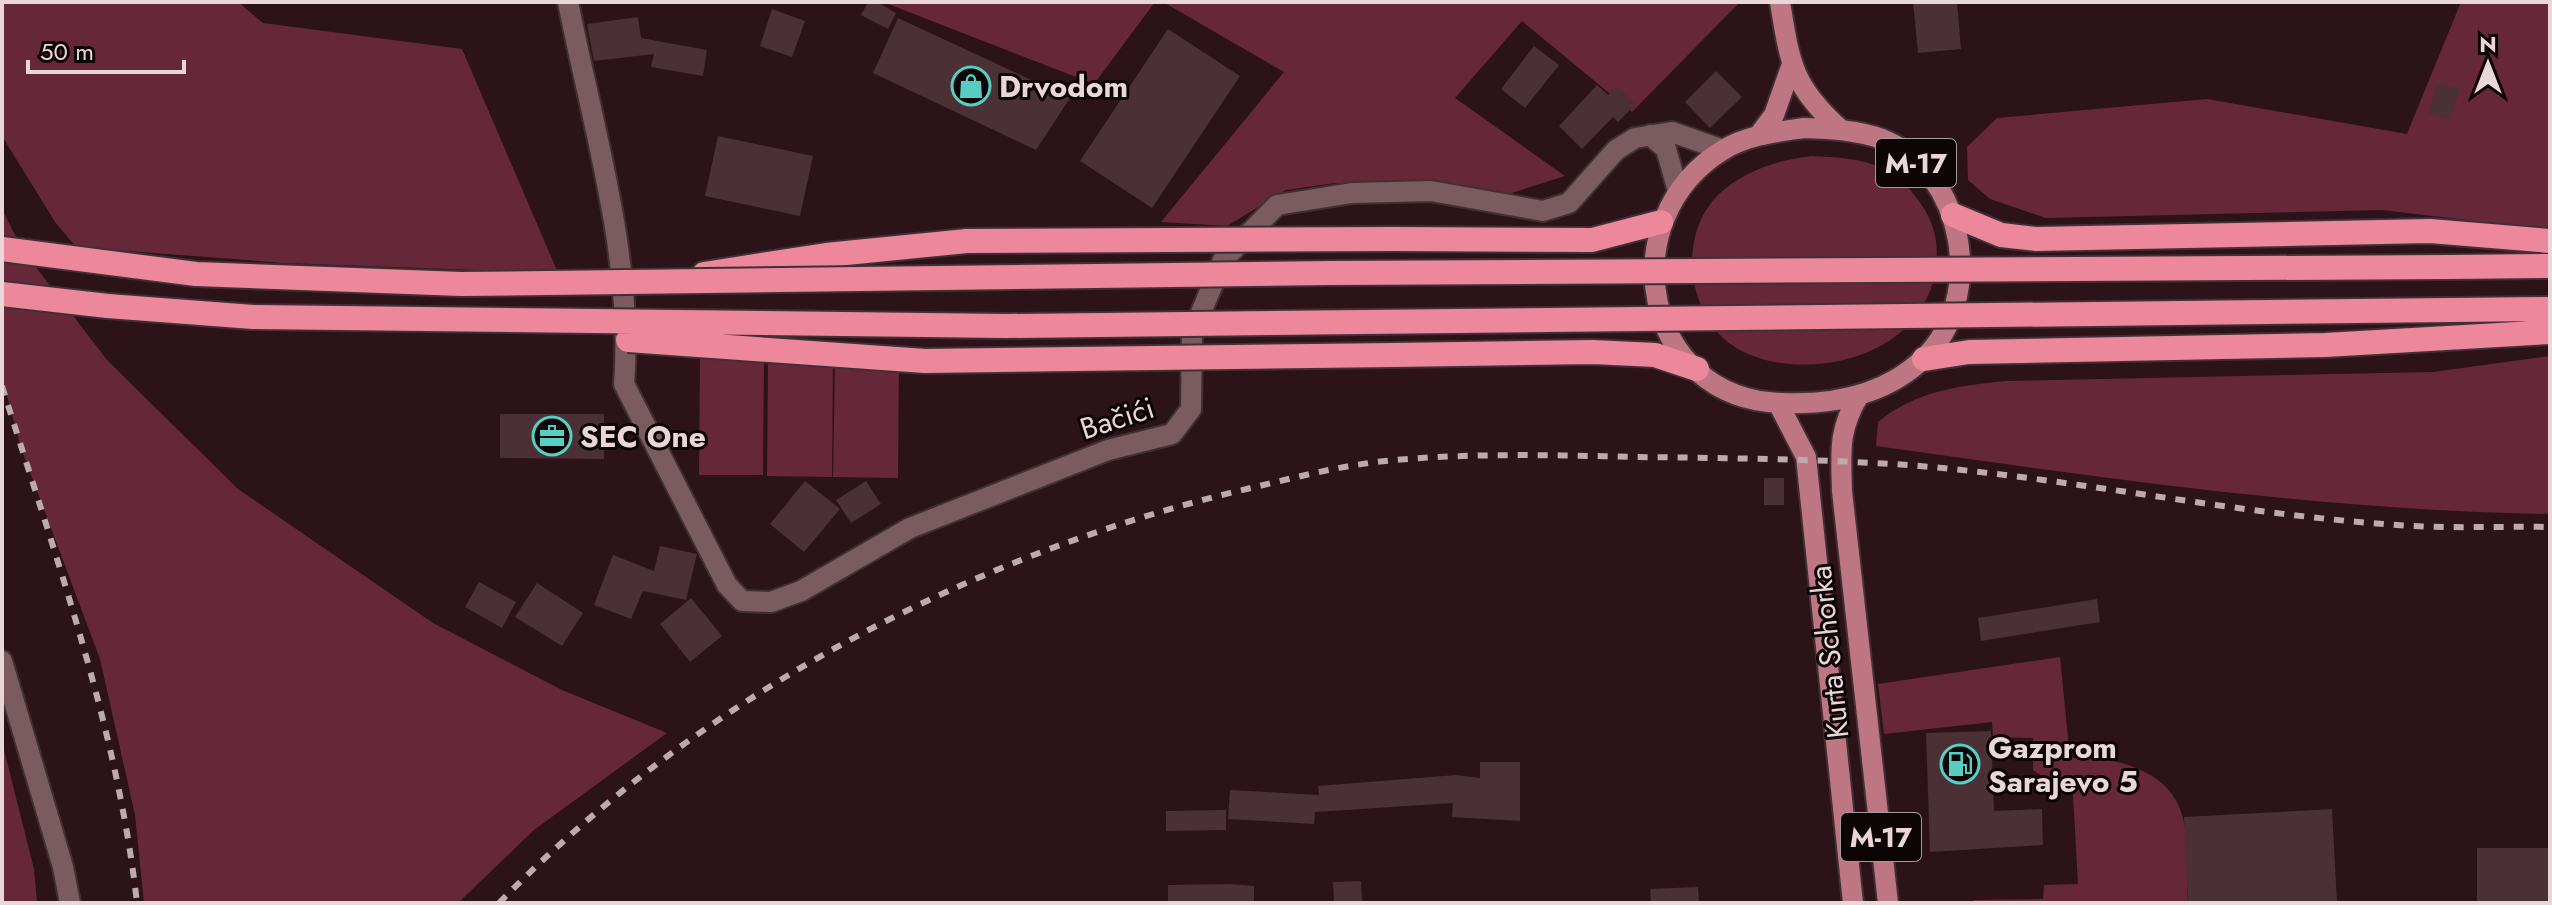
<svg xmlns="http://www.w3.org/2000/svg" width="2552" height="905" font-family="Jost,sans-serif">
<rect width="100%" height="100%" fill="#2b1318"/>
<path fill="#662838" d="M2 2H238L263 23 462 49 558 273 284 263 76 247 55 222 2 136Z
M883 2H1155L1094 84Z
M1163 2H1740L1632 112 1522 21 1455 98 1565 176 1502 196 1335 183 1286 190 1227 226 1161 222 1284 72Z
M2461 2H2550V230L2382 210 2046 218 1990 199 1968 180 1967 147 1997 118 2207 99 2407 134Z
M1811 156C1835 157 1860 158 1882 168 1901 177 1914 193 1925 210 1937 231 1939 251 1935 274 1921 341 1852 369 1789 364 1766 362 1740 354 1723 338 1686 302 1680 233 1718 195 1745 170 1776 161 1811 156Z
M2 209 22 249 107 360 238 489 433 623 562 690 667 733 534 830 458 903H144L135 815 100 659 21 448 2 377Z
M2550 356V514C2324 511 2099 477 1876 446L1878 422C1916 391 1957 386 2005 381L2433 372Z
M700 359H764L763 475H699Z
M768 360 833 361 832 477 767 476Z
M835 361 899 362 898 478 833 477Z
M2060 657 2070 758C2093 756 2110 759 2131 766 2199 791 2185 843 2188 903H1973L1974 900 2043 899 2044 885 2078 884 2073 795 2066 793 2062 785 2052 783 2033 770V738L1993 737 1992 722 1884 734 1878 684Z
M2 742 34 869 37 903H2Z"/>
<path fill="#4b3035" d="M868 2H877L896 13 888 29 861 15Z
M1913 2H1957L1961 49 1918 53Z
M772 9 805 21 792 57 760 46Z
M638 17 641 38 707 50 703 76 651 67 654 54 594 61 587 24Z
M898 18 1070 98 1036 150 873 73Z
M1168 29 1240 76 1152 208 1080 161Z
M1534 46 1559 65 1525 108 1501 89Z
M1716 71 1742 97 1710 128 1685 102Z
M2438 82 2460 89 2450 120 2428 113Z
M1597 85 1608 95 1617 86 1636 104 1618 122 1613 117 1582 149 1559 126Z
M718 136 813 156 800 216 705 196Z
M500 414H604V459L500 458Z
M1764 478H1784V505H1764Z
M805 481 840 509 804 552 770 524Z
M866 481 881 504 851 523 836 500Z
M660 546 697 554 686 600 643 591 631 619 594 605 613 555 654 571Z
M479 582 516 602 502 628 465 607Z
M537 583 583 613 562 646 515 617Z
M691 598 722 636 690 662 660 624Z
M2097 599 2100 622 1981 641 1978 618Z
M1991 731 1994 811 2042 809 2043 845 1930 852 1926 733Z
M1480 762H1520V821L1452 817 1453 803 1315 812 1314 824 1228 819 1230 790 1319 795 1318 786 1456 775 1480 778Z
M2332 809 2337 903H2188L2184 817Z
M1226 810V830L1166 831V811Z
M2477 848H2550V903H2477Z
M1361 881 1362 903H1334L1333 882Z
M1228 884 1254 886V903H1168V885Z
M1698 887 1699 903H1651L1650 889Z"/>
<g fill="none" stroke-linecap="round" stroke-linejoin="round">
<g stroke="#413033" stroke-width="24">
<path id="minor" d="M568 2C592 124 634 259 624 384L727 585 742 601 771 602 801 591 910 528 1108 450 1172 434 1191 409 1192 334 1223 260 1277 205 1352 193 1431 191 1543 211 1569 203 1616 150 1635 138 1672 132 1723 150
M1650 135 1666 149 1678 191
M2 661 63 867 70 903"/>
</g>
<g stroke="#413033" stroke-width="24">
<path id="primary" d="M1780 2C1790 63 1792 86 1840 129
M1804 128C1831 129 1857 130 1882 139 1965 171 1987 299 1923 359 1885 395 1833 405 1782 403 1643 400 1609 220 1723 150 1747 135 1777 132 1804 128Z
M1759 135 1774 115 1791 67
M1858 397C1838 431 1841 452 1842 491L1888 903
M1778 403 1806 457 1853 903"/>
</g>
<g stroke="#413033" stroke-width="28">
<path id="motorway" d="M1953 215 2001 235 2036 239 2430 231 2550 241
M1394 239 1592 240 1661 222
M2450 267 2550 266
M704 274 826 255 967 241
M2 294 108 306
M2451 310 2550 309
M1393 355 1593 352 1655 355 1697 369
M1924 359 1969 352 2325 345 2550 332"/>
</g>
<use href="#minor" stroke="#795b60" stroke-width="20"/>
<use href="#primary" stroke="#be7584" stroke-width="20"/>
<use href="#motorway" stroke="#ec879c" stroke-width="24"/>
<path stroke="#bdaaad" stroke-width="6" stroke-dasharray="10 10" stroke-linecap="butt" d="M2 386C55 556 117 725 137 903
M499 903C702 695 973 552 1255 487 1301 476 1348 464 1395 460 1475 453 1555 455 1635 457 1726 458 1818 459 1908 465 2072 478 2233 514 2397 525 2448 529 2499 526 2550 527"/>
<g stroke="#413033" stroke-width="28" stroke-linecap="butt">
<path id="motorway-bridge" d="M967 241 1394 239
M2 249 196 274 461 284 1330 273 2450 267
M108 306 253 317 1006 326 2451 310
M628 340 925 361 1393 355"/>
</g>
<use href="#motorway-bridge" stroke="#ec879c" stroke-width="24"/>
</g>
<defs>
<g id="shop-ring" transform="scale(2)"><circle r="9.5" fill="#0c0405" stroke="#56cec3" stroke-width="1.5"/><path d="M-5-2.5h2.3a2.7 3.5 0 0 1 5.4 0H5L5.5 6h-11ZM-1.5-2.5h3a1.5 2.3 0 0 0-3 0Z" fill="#56cec3"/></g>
<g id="office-ring" transform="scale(2)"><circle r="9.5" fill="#0c0405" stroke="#56cec3" stroke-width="1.5"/><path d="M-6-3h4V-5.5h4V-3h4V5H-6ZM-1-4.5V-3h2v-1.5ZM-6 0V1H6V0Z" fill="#56cec3"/></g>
<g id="fuel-ring" transform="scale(2)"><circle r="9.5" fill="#0c0405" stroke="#56cec3" stroke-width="1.5"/><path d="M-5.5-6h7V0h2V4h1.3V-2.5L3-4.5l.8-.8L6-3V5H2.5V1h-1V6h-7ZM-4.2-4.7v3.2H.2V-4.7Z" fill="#56cec3"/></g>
</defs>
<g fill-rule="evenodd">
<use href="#shop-ring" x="971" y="86"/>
<use href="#office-ring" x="552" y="436"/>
<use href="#fuel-ring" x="1960" y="764"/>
</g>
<g text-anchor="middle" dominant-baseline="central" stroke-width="6" stroke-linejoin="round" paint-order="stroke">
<g fill="#0c0405" stroke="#a69799" stroke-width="2">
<rect x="1876" y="139" width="80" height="48" rx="6"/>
<rect x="1841" y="813" width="80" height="48" rx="6"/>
</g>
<g font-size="28" font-weight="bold" fill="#e8d6d9">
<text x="1916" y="163">M-17</text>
<text x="1881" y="837">M-17</text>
</g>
<g font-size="30" font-weight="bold" fill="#e8d6d9" stroke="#0c0405" text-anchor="start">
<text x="999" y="86">Drvodom</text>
<text x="580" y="436">SEC One</text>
<text x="1988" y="747">Gazprom<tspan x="1988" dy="34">Sarajevo 5</tspan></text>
</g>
<g font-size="30" fill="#e8d6d9" stroke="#0c0405">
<text transform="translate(1117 418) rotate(-18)">Bačići</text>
<text transform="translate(1829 652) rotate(-96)">Kurta Schorka</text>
</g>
</g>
<rect width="2552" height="905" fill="none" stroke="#e8d6d9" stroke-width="8"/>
<g transform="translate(2488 64)" stroke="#0c0405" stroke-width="6" paint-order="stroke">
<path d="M0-6L14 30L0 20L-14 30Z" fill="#e8d6d9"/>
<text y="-12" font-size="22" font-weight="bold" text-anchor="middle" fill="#e8d6d9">N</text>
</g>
<path d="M28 60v12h156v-12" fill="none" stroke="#e8d6d9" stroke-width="4"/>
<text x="40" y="60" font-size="24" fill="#e8d6d9" stroke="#0c0405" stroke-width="6" paint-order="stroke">50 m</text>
</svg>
